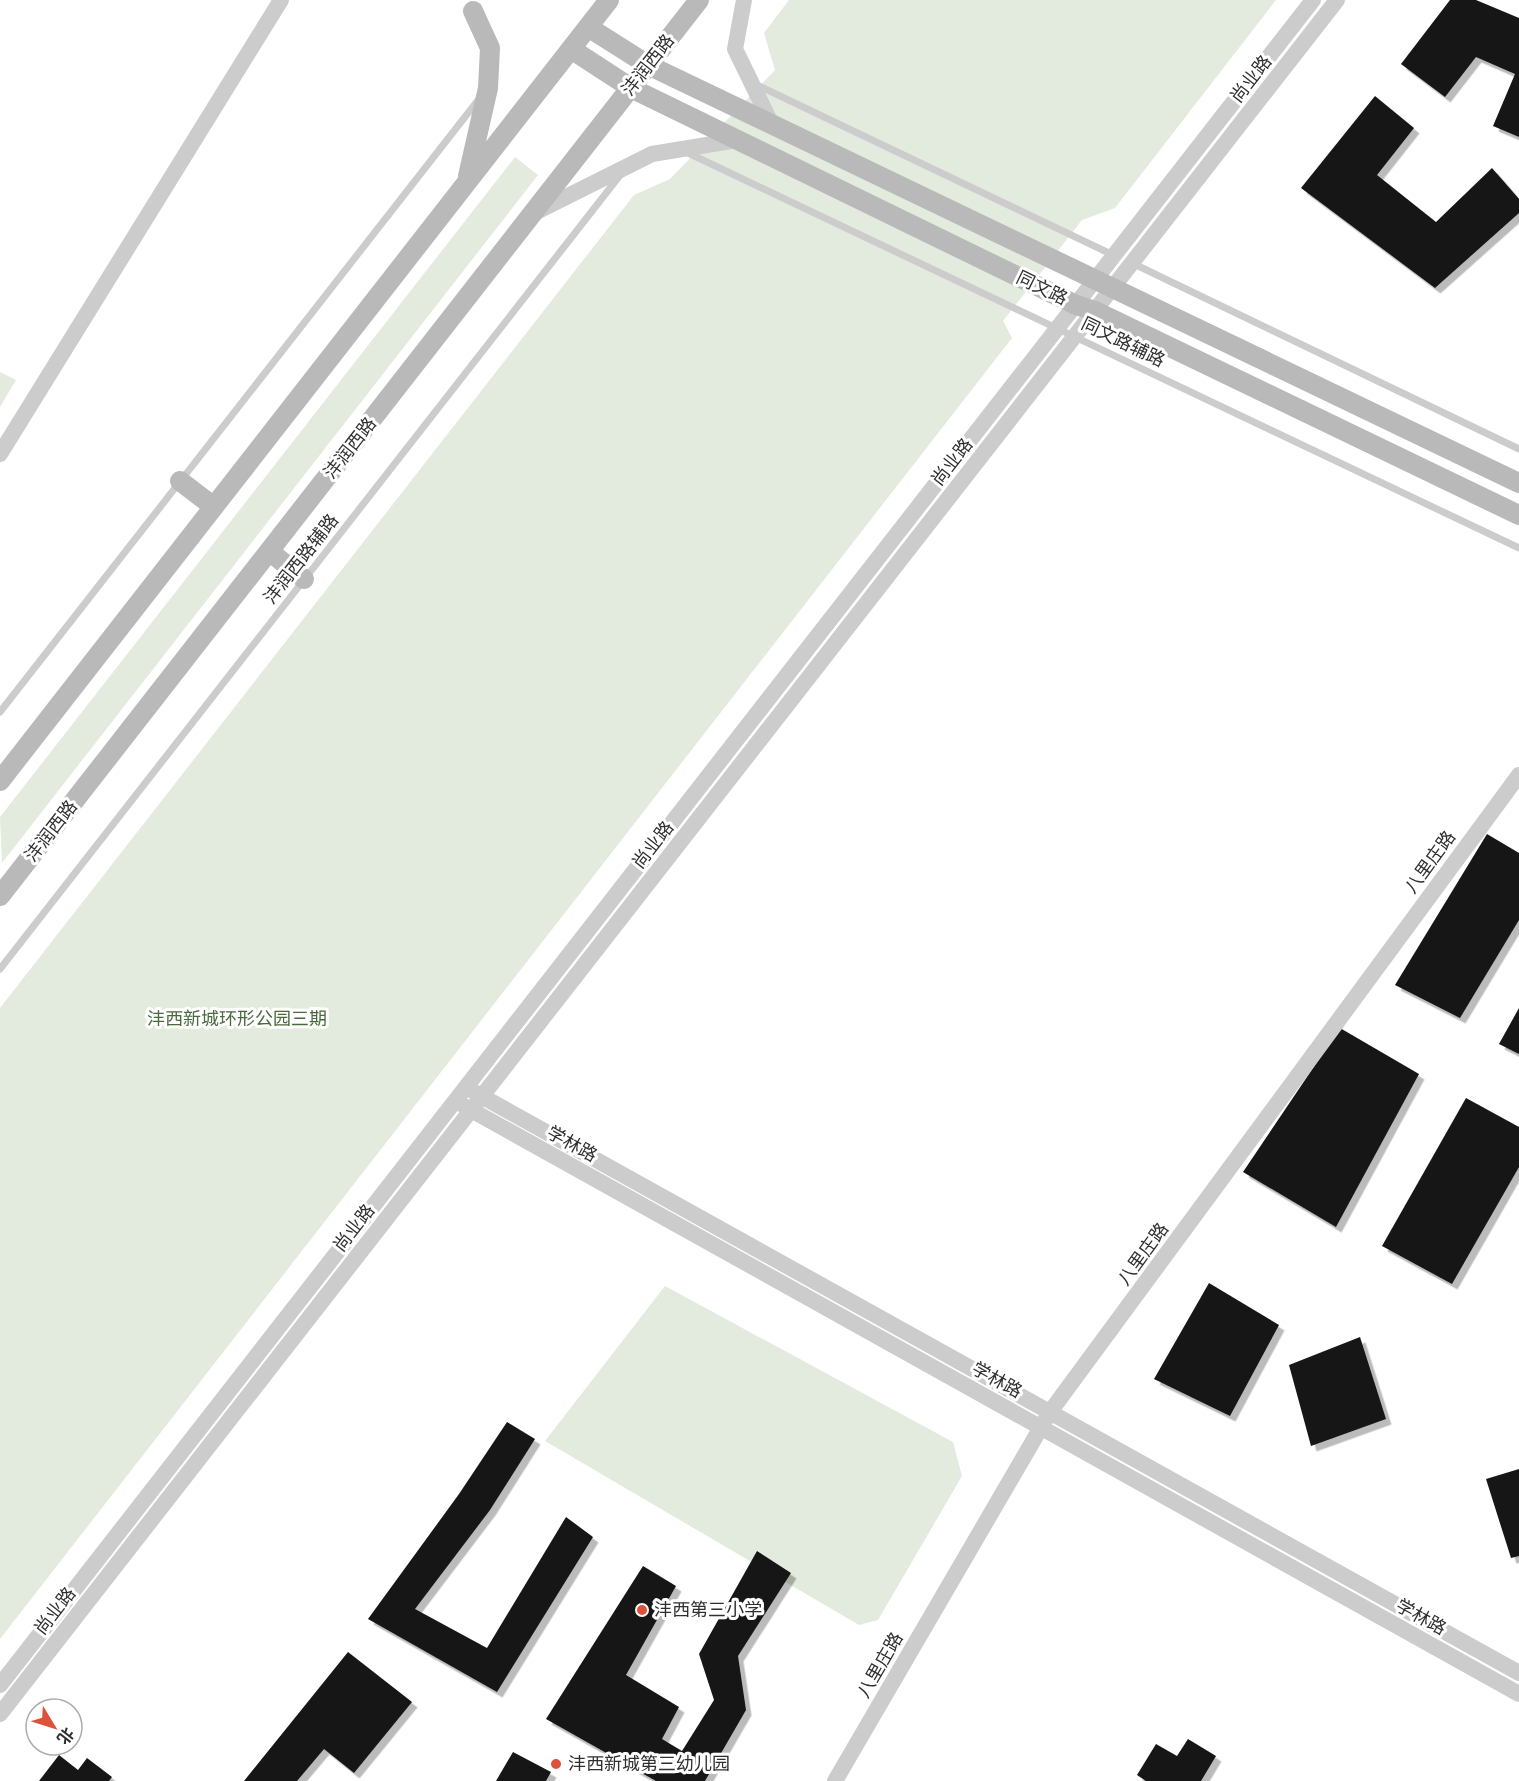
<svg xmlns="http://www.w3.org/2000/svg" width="1519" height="1781" font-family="Rubik,'Noto Sans SC',sans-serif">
<defs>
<filter id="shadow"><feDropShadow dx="5.5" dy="5.5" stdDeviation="0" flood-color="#0004"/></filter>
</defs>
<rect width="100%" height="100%" fill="#fff"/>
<path fill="#e2ebdd" d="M789 0H1276L1115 208 1082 220 1003 321 1012 338 0 1639V1008L634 195 670 179 775 70 764 33Z
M515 157 538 175 2 863 0 817Z
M0 372 16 380 0 407Z
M665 1286 953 1442 962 1476 878 1620 859 1625 545 1441Z"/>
<path fill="#161616" filter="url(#shadow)" d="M1450 0H1476L1519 18V137L1493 126 1515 74 1476 57 1445 97 1401 64Z
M1375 96 1414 128 1377 175 1436 222 1492 168 1519 199V213L1435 288 1301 188Z
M1487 834 1519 853V920L1460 1018 1395 985Z
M1519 1008V1054L1499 1044Z
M1340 1028 1419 1074 1336 1227 1243 1172Z
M1466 1098 1519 1127V1167L1452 1284 1382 1246Z
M1209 1283 1279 1325 1230 1416 1154 1379Z
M1360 1337 1386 1419 1311 1446 1289 1365Z
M507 1422 535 1439 490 1510 415 1609 487 1648 566 1517 593 1537 497 1692 368 1619 459 1494Z
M1519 1469V1556L1511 1558 1486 1479Z
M757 1551 791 1573 738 1656 746 1710 705 1781H656L546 1719 643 1566 676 1586 626 1675 679 1707 662 1739 682 1751 714 1700 699 1654Z
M348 1652 412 1702 354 1773 324 1749 297 1781H244Z
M1188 1739 1216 1756 1201 1781H1146L1137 1775 1156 1744 1177 1756Z
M513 1752 551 1772 546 1781H496Z
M59 1755 78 1770 87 1758 112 1777 109 1781H39Z"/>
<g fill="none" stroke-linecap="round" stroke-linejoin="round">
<path stroke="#ccc" stroke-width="7" d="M755 84 1113 255
M686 152 1519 548
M1132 263 1519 449
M0 712 479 99
M0 969 621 174"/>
<path stroke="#ccc" stroke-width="16" d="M744 0 735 49 772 125
M532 214 652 154 737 140
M0 454 281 0
M474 1092 1519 1673
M464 1106 1519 1694
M0 1685 1313 0
M0 1714 1337 0
M835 1781 1050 1412 1519 775"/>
<path stroke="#b9b9b9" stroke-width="20" d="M588 27 648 65 1519 483
M571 49 631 88 1076 305 1095 311 1519 515
M468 176 488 88 490 48 473 11
M180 481 214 507
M269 551 304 579
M0 781 609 0
M0 896 699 0"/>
</g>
<g fill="#dd523a" stroke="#fff" stroke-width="2">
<circle cx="642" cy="1610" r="6"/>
<circle cx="556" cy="1764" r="6"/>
</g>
<g text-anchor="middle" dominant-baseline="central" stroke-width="6" stroke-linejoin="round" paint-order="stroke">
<g font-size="18" fill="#2f2f2f" stroke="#fff">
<text transform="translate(648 65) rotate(-52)">沣润西路</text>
<text transform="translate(1251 79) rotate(-52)">尚业路</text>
<text transform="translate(1042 288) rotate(26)">同文路</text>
<text transform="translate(1123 342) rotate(26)">同文路辅路</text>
<text transform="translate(350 448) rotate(-52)">沣润西路</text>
<text transform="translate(952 462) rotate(-52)">尚业路</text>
<text transform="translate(301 559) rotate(-52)">沣润西路辅路</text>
<text transform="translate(51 831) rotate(-52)">沣润西路</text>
<text transform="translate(653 845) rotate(-52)">尚业路</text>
<text transform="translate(1430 862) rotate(-54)">八里庄路</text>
<text transform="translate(572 1144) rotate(29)">学林路</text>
<text transform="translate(354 1228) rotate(-52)">尚业路</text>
<text transform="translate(1143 1254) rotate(-54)">八里庄路</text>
<text transform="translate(997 1380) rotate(29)">学林路</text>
<text transform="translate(55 1611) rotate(-52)">尚业路</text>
<text transform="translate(1421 1617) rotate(29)">学林路</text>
<text transform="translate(880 1665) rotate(-60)">八里庄路</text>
</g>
<g font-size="18" fill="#49693e" stroke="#fff">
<text x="237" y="1019">沣西新城环形公园三期</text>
</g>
<g font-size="18" fill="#2f2f2f" stroke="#fff" text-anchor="start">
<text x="654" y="1610">沣西第三小学</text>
<text x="568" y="1764">沣西新城第三幼儿园</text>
</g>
</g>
<g transform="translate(54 1727) rotate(128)"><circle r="28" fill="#ffffff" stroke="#acacac" stroke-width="1.5"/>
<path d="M0-4.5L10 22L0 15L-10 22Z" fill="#dd523a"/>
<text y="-9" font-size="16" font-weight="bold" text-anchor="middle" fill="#2f2f2f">北</text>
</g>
</svg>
